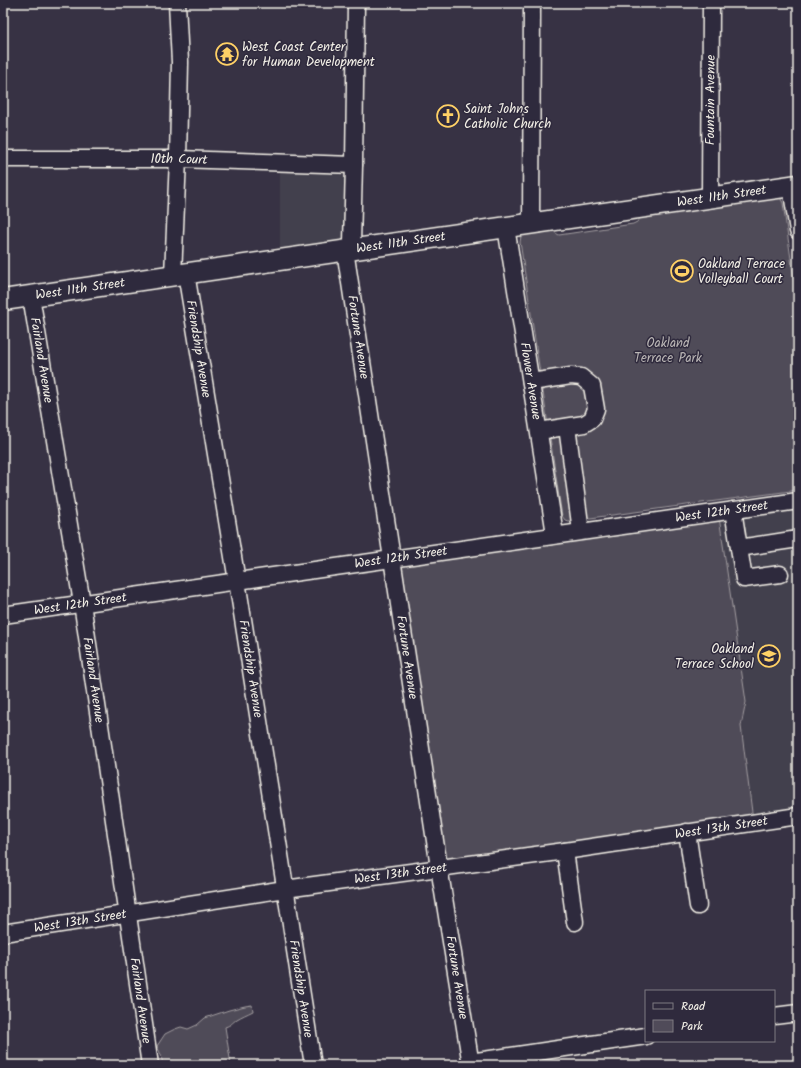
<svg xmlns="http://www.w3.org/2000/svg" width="801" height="1068" font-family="Kalam,sans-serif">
<rect width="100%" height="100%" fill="#373244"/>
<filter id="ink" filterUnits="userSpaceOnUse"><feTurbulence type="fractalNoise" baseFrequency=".025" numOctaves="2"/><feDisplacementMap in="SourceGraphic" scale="8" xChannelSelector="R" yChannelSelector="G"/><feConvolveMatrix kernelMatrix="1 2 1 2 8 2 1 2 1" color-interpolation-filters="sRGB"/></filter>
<g filter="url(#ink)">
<path fill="#433f4e" d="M280 168 342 172 346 179 344 236 342 239 340 241 280 250Z
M798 507V814L753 820 741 726 746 702 719 517Z"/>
<path fill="#504b59" stroke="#a29ea0" d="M779 198 781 199 783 203 798 308V490L568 521 565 520 562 516 520 242 521 236 524 234 551 230C554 231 555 233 559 235L633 224 637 222 641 217Z
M719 517 746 702 741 726 753 820 450 861 445 859 400 567 402 564Z
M252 1005 253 1011C247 1014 242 1016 237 1019 232 1023 231 1025 225 1027L231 1065H163L161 1055 157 1046 165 1034 175 1029 181 1027 188 1029 197 1025 205 1018 229 1010 245 1006Z"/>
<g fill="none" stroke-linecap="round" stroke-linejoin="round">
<g stroke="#f4f1e8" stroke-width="19">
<g id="minor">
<path id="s1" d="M3 159H178L354 165"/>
<path d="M791 186 798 231"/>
<path id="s2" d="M710 197 711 3"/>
<path d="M531 223 532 3"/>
<path id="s3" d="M506 227 555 534"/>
<path d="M353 249 352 243 354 165 356 3"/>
<path id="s4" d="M345 250 439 867 471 1065"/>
<path id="s5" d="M186 273 237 581 313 1065"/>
<path d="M173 275 178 159 180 62 177 3"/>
<path id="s6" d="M31 296 82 603 150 1065"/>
<path d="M531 382 571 376 581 377 592 386 596 409 592 419 584 424 539 431"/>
<path d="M567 427 581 531"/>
<path d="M733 510 739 548 798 539"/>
<path d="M739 548 744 579 780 574"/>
<path id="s7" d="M3 615C268 577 533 537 798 501"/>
<path d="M687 832 698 906"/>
<path d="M565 851 575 922"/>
<path id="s8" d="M3 933 285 889 565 851 798 816"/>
<path d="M774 1016 798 1013"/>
<path d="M470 1062 646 1036"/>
</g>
</g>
<g stroke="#f4f1e8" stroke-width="23">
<g id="major">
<path id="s9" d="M3 300 798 185"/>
</g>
</g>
<use href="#minor" stroke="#2f2a3d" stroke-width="16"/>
<use href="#major" stroke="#2f2a3d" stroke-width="20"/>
</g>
</g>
<defs>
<g id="temple-ring" transform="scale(1.15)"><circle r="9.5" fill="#2f2a3d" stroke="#ffd166" stroke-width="1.5"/><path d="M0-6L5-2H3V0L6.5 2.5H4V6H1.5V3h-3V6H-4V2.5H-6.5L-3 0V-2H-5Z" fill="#ffd166"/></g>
<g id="church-ring" transform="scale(1.15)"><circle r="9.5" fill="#2f2a3d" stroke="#ffd166" stroke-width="1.5"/><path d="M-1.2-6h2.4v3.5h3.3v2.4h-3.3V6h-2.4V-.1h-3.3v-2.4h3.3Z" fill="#ffd166"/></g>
<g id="stadium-ring" transform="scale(1.15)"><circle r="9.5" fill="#2f2a3d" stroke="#ffd166" stroke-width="1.5"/><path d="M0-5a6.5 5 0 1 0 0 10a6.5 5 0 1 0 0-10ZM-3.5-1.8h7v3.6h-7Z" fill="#ffd166"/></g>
<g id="school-ring" transform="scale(1.15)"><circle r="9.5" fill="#2f2a3d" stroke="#ffd166" stroke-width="1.5"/><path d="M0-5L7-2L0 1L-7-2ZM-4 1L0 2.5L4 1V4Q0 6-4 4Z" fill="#ffd166"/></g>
</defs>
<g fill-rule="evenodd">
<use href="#temple-ring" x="227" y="54"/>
<use href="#church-ring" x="448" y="116"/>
<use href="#stadium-ring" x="682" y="271"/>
<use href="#school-ring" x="769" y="656"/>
</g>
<g text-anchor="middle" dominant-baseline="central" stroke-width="3" stroke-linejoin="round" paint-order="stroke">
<g font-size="13" fill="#f4f1e8" stroke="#2f2a3d" text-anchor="start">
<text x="242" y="47">West Coast Center<tspan x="242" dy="15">for Human Development</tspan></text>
<text x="464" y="109">Saint Johns<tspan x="464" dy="15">Catholic Church</tspan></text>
<text x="698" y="264">Oakland Terrace<tspan x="698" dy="15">Volleyball Court</tspan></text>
<text x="754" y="649" text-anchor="end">Oakland<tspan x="754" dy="15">Terrace School</tspan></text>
</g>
<g font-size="13" fill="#f4f1e8" stroke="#2f2a3d">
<text stroke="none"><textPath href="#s2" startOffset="97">Fountain Avenue</textPath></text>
<text stroke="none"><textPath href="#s1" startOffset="176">10th Court</textPath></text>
<text stroke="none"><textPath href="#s9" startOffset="726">West 11th Street</textPath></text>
<text stroke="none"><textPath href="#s9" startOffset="402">West 11th Street</textPath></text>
<text stroke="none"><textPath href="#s9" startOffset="78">West 11th Street</textPath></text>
<text stroke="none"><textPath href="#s4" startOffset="88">Fortune Avenue</textPath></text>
<text stroke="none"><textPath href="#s5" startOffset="77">Friendship Avenue</textPath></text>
<text stroke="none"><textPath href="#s6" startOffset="65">Fairland Avenue</textPath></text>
<text stroke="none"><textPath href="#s3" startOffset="156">Flower Avenue</textPath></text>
<text stroke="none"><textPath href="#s7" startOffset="726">West 12th Street</textPath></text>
<text stroke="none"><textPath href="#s7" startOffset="402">West 12th Street</textPath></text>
<text stroke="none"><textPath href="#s7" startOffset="78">West 12th Street</textPath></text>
<text stroke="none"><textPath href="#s4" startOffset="412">Fortune Avenue</textPath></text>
<text stroke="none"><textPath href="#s5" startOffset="401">Friendship Avenue</textPath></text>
<text stroke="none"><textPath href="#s6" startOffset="389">Fairland Avenue</textPath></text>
<text stroke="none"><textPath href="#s8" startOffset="726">West 13th Street</textPath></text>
<text stroke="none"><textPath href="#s8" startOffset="402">West 13th Street</textPath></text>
<text stroke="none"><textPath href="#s8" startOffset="78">West 13th Street</textPath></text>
<text stroke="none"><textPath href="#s4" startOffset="736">Fortune Avenue</textPath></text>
<text stroke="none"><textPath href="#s5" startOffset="725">Friendship Avenue</textPath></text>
<text stroke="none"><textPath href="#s6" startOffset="713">Fairland Avenue</textPath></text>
</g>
<g font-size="13" fill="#bbb7b6" stroke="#2f2a3d">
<text x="668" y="343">Oakland<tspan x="668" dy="15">Terrace Park</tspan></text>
</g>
</g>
<rect width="801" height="1068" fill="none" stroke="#2f2a3d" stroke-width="16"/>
<rect x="8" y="8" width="785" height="1052" fill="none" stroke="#f4f1e8" stroke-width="1.5" filter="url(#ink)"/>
<rect x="645" y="990" width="130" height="52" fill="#2f2a3d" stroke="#7e7a81"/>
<rect x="653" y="1003" width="20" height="6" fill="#2f2a3d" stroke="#7e7a81"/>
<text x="681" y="1010" font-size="12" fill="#f4f1e8">Road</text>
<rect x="653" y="1020" width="20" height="12" fill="#504b59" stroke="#7e7a81"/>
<text x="681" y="1030" font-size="12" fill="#f4f1e8">Park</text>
</svg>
